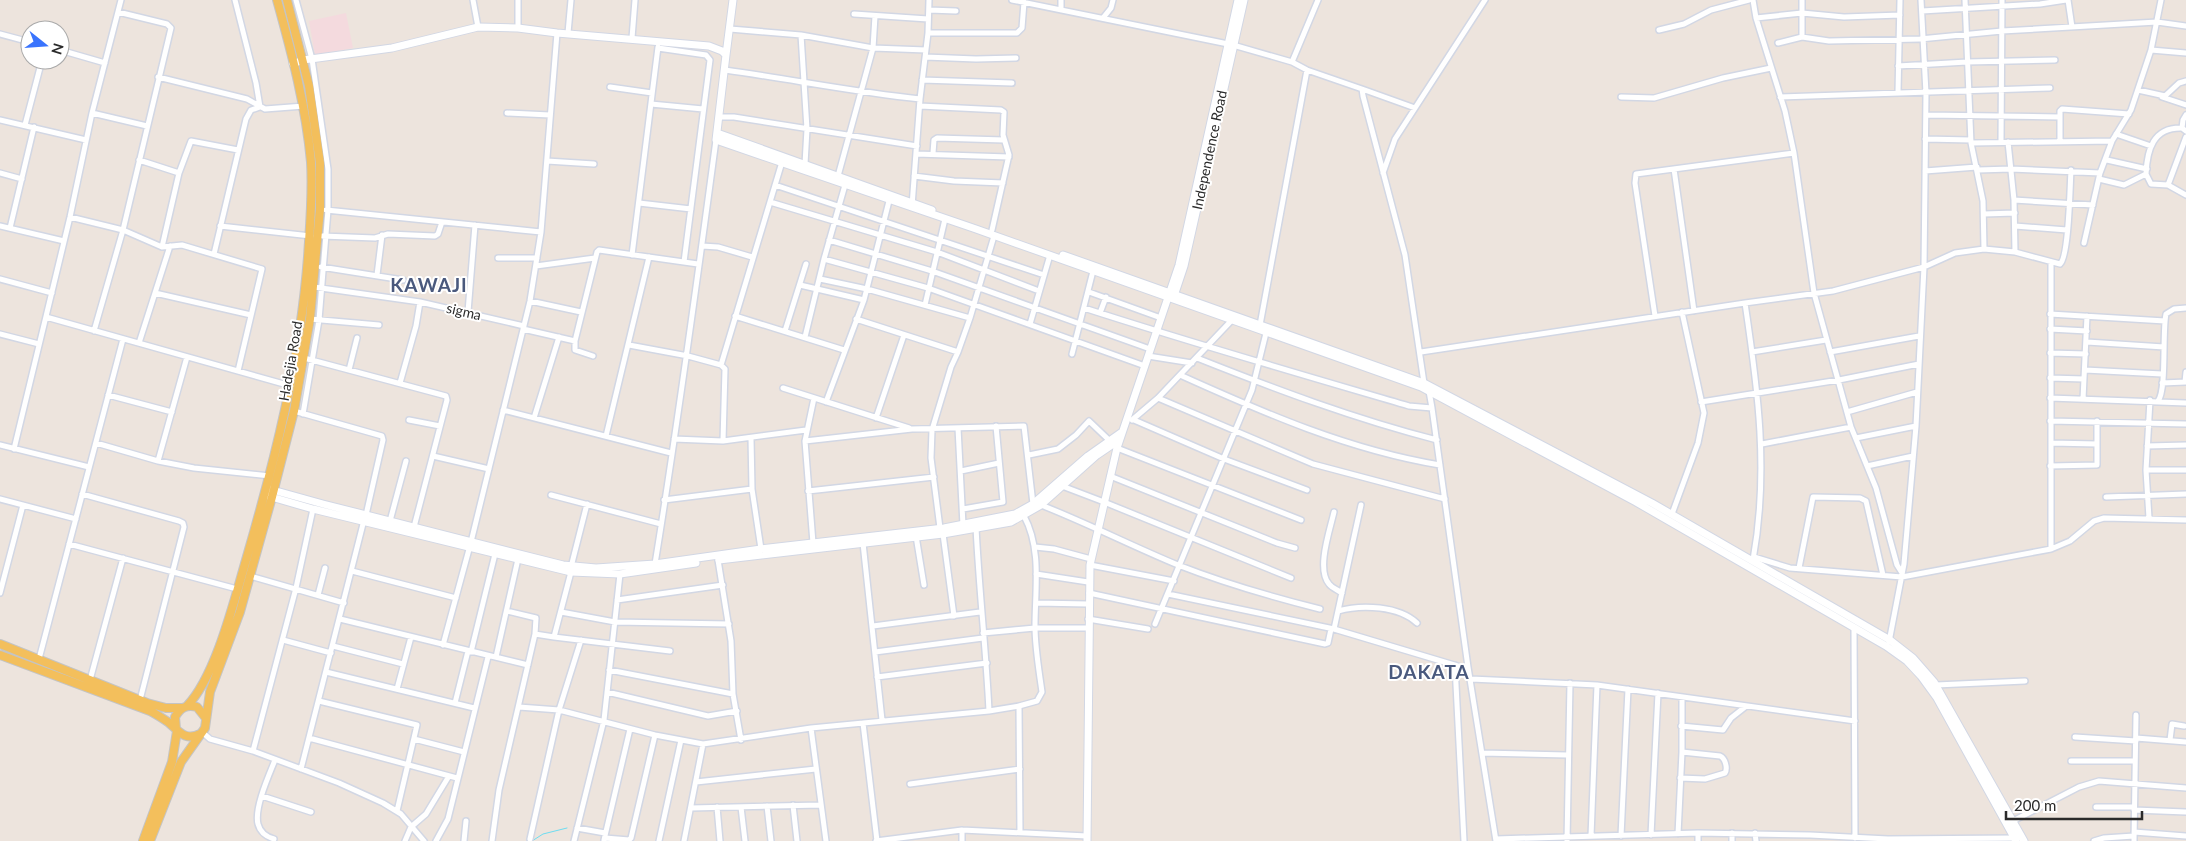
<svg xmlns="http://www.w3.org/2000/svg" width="2186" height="841" font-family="Lato,sans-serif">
<rect width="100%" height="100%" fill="#ede4dd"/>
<path fill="#f4dade" d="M346 13 353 48 315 55 309 21Z"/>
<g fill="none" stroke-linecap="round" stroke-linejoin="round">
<path stroke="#6eddf1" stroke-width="1" d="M532 841 543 834 567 828"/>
<g stroke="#d2d7e4" stroke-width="8">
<path id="street" d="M296 0 312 59 328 169V210L319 320 303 414
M473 0 478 27
M1012 0 1233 45 1292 62 1307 70 1362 89 1363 96 1405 255 1424 383 1429 391 1432 408 1468 667 1496 841
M1753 0 1756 18 1785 111 1794 153 1814 293 1851 427 1876 488 1897 565 1902 573
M1965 0 1971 143 1983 201 1984 249
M2068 0 2072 27
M929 10 956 11
M1061 10V0
M1922 11 2040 4 2066 0
M854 14 928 19
M1103 18 1111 8 1113 0
M1756 18 1802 13 1844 17 1900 15
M518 28V0
M730 29 801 35 873 48 926 50
M1659 30 1684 24 1711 10 1749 0
M568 33 571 0
M928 33H1017L1022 28 1024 2
M0 34 30 42
M801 35 807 129 805 164
M1802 37V0
M632 38 635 0
M1778 43 1802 37 1829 41 1920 39 2002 31 2157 22 2186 26
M658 48 706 55 710 60 684 262
M60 50 105 63
M2151 50 2186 53
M925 57 976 59 1016 58
M1292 62 1318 0
M1898 66 1967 62 2055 60
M725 70C790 79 854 92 920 99
M158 77 247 99 265 109 304 106
M922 80 1012 83
M610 87 652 93
M1362 89 1415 108
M2138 90 2165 96 2179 83 2186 81
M1898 92 1900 0
M1621 97 1654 98 1723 78 1771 68
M1780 97 2050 88
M2162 97 2186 105
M651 104 703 109
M920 106 1001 110 1004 112 1003 135 1009 155 992 230
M92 113 147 126
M507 113 550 115
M1926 115 2060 117
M2186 115 2183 120 2182 128 2186 131
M719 117H734L917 146
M0 120 86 140
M25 125 42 60
M2116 134 2151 146
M1925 139 1971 140
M2001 142 2002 0
M2008 142 2014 200 2015 252
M2060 142V111L2062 109 2129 114
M1971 143 2112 141
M933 153 934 140 937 138 1004 140
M916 154 1009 157
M139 160 179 173
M2107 160 2147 169
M547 161 594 164
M1674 169 1694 311
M1978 170 2011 169 2100 173
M1925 171 1977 167
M0 173 22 179
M1383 173 1395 139 1485 0
M2146 174C2147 150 2153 127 2182 128
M838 176 873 48 875 16
M914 176 954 181 1003 183
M2099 179 2124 185 2146 174 2151 184 2168 185 2186 137
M775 185 1044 275
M2168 185 2186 195
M2014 200 2093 205
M770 202 937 252 1039 291
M639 203 691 209
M912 206 920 99 928 33 929 0
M326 210 541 232
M1984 214 2015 213
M70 217 123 230 162 247 182 245 262 269 238 371
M0 226 64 241
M220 226 311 236
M2015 226 2067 230
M10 228 34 127
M322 236 375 238 388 234 435 236 438 234 442 222
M829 240 932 271 1150 349
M2084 243 2100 173 2112 141 2131 110 2151 50 2161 0
M702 246 718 247 752 257
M162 247 179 173 191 141 238 150
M214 254 246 119 251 110 260 107 256 83 235 0
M632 255 658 47
M498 258H537
M824 259 928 288 1145 366
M2051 263V549
M536 266 595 258
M321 267 403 280
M377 275 382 235
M0 279 52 293
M820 279 867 289 970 318
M800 285 864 300
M314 287 420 302 524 326
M1089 292 1161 318
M155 293 251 315
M530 301 581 312
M1745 303C1758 390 1769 472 1753 560
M925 305 945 219
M1084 308C1192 343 1300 374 1409 406L1432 408
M468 312 475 225
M1100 313 1106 297
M2050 314 2165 321
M735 316 844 350
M1655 316 1635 183 1636 174 1794 153
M46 317 291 386
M310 319 379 325
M856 319 958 352
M1030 324 1050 255
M1260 325 1307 70
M523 329 575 341
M2050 329 2087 331
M94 331 123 230 171 28 167 24 118 12
M785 331 806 264
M0 334 39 344
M805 337 824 259 845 185
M2087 342 2164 347
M139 343 170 246
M629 345 688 356 721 365 725 369 723 441
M1421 352 1745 303 1833 291 1924 267 1955 253 1984 249 2015 252 2060 264C2069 257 2070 185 2071 170
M1752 352 1826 340
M1830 352 1919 336
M2050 353 2086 354
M1072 354 1093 271
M593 356 575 350V341L597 252 599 250 698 264
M1148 356 1192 363
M304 358 446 396 447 400 414 527
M1197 358C1275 389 1355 419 1437 440
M721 365 782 162
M349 370 357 338
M2085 370 2162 374
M1180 375C1264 413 1349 450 1440 465
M2050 378 2084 379
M2185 382 2186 372
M400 383 416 326 420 302
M2162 383 2186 382
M783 388 909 428
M108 395 172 412
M1158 398 1313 464 1445 499
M2050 398 2186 403
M2083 399 2087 316
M2158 401C2167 390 2162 332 2166 314L2174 309 2186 308
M826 402 864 300 889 201
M1701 402 1839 380 1919 364
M503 410 671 453
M294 411 382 436 383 440 366 515
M1847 412 1917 392
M534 418 559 337
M876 418 904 335
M409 420 440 426
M1132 420 1158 398 1231 321
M1134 420 1224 459 1307 490
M2050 421 2186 424
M958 428 963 525
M606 436 649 257
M751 438 752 489 761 549
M1856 438 1916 426
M674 439 723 441 806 430
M805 441 912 429 1024 426 1033 504
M96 443 158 461 194 468 270 476
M2051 443 2097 444
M1762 444 1851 427
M0 445 89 467
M2147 446 2186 445
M1117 448 1301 520
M14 449 70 217 92 113 121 0
M1029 455 1058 449 1076 435 1089 421 1110 441
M433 456 489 469
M158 461 187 357
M1867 466 1913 456
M2050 466 2097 465V421
M2146 470H2186
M961 471 999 463
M1110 476 1277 543 1295 548
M1062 486 1104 502 1291 578
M808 491 934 477
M82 494 179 521 183 523 184 527 140 700
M551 495 661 524
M2106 497 2186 494
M0 499 76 519
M664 500 752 489
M1041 505C1087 523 1132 546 1178 565 1224 583 1272 597 1320 609
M963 509 1003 502 996 426
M1334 512C1330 530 1316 569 1329 584 1332 588 1338 590 1342 593
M1672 514 1698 443 1704 413 1682 312
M2149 518 2146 470 2150 400
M390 521 406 461
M976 527C979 589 986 649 989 711
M940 528 931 458 932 430 951 367 958 352 970 318 994 236
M943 534 954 616
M916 536 924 585
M813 543 805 441 814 398
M863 543 882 720
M69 544 237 589
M1035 547 1054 549 1091 559
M1754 557 1790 568 1902 577 2051 549 2070 541 2094 521 2104 518 2186 520
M718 560 731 641 733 694 741 740
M655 564C678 423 697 282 716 140
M1090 565 1174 581
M571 567 587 504
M1799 568 1813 497 1860 498 1866 501 1883 575
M352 571 456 598
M1036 574 1088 582
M250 576 344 603
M0 593 23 505
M1089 593 1325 644 1328 643 1331 629
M1168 594 1334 629 1461 667H1468
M318 595 325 568
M617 600 723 585
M1036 603 1088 604
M507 611 536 618 535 634
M1338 611C1362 604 1399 606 1417 623
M561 612 615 622 729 624
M340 619 528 665
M1088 619 1148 629
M1155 624 1252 390 1266 333
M873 626 980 612
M1854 627 1855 838
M1334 629 1361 505
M983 633 1035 628H1088
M554 637 670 651
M283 640 331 653
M1889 642 1904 564 1916 426 1924 267 1926 93 1921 0
M443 645 471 542 530 301 541 232 557 33
M333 646 403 664
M471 652 495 554
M875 652 983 638
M496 657 518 559
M39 659 123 339
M1455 665 1464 841
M609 670 733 694
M326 672 474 708
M877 677 987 663
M1471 679 1597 685 1855 721
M90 680 123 558
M1936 685 2025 681
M397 689 411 637
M607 692 708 716 737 711
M319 701 417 725 397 811
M455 703 468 651
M1019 706 1037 701 1042 692C1039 670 1035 648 1035 626 1035 590 1042 549 1024 516
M519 707 559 710 655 735 703 744 811 728 989 711 1019 706 1020 832
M863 723 877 841
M1681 726 1723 730 1731 718 1745 707
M811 728 826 841
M202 732 210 739 253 751 339 783 383 803 401 814 424 841
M2075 737 2136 741
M309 738 457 778
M2136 738 2186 742
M414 739 464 752
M2170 740 2172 724 2184 726
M253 751 296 588 313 509
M1482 753 1567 755
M2071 761H2135
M301 769 364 520
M1680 778 1705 779 1725 773C1728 768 1725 758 1720 756L1682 752
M696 782 816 769
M910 784 1020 769
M262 796 311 812
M793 805 797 841
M767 806 771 841
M717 807 720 841
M741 807 745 841
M2096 807H2134
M691 808 821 805
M2134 810 2186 812
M2013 821 2079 787 2099 781 2186 788
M577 828 605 833
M2134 832 2186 836
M1698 833V841
M1732 833V841
M1755 833 1756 841
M1678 834 1682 752V697
M1651 835 1658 693
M1591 836 1597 685
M1621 836 1628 689
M605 838 629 840 631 838 655 735
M274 839C267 837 260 832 258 824 254 808 269 775 275 760
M530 839 559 710 581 640
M1496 839 1698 833 1810 835 1888 839 2015 838
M604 840 630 729
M405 841 411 827 426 814 449 776
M436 841 448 819 488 657
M464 841 466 821
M492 841 499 790 535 634 554 637 571 572
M574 841 604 720 620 574
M659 841 681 740
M684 841 703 744
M876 841 962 830
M962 841V830L1087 836
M1567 841 1570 683
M2094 841 2104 838 2134 836
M2134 841 2136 715"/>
</g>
<g stroke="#d2d7e4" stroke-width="9">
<path id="secondary" d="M726 55 733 0
M293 64 303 60 392 48 478 27 518 28 557 33 709 46 722 51 726 55 716 140 976 229 1421 387 1636 502 1886 646 1907 661 1921 676 1937 698 2016 841
M717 133 932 210
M1063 255 1424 383 1652 503 1890 640 1913 658 1934 682 2024 841
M1174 296 1184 266 1244 0
M269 489 323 504 563 565 596 568 655 564 761 549 944 528 1015 514 1033 504 1088 456 1122 432
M268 496 313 509 571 572 620 574 696 563
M719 560 943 534 1011 522 1041 505 1097 455 1119 440
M1087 841 1090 565 1117 448 1179 265 1238 0"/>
</g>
<g stroke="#c4c4c4" stroke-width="10">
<path id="primary" d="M0 644 147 703 166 708H182
M0 655 150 711C156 714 162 718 168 722 178 730 185 742 200 734
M187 706C216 676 234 601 246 560 275 460 300 361 308 257 310 225 313 194 311 162 306 107 292 54 277 0
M176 729 175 717C180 708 186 704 197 707L205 717
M143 841 172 762 177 731
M150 841 181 762 205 728 210 692 240 612 272 497 294 411 310 319 320 209V163L309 86 287 0"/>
</g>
<use href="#street" stroke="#fff" stroke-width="5"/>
<use href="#secondary" stroke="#fff" stroke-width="7"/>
<use href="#primary" stroke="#f3bf5c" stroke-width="8"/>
</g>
<g text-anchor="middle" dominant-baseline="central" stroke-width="4" stroke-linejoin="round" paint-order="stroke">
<g font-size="14" fill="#2b2b2b" stroke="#fff">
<text transform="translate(1209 150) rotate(-78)">Independence Road</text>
<text transform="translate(464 311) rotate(13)">sigma</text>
<text transform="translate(290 361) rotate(-80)">Hadejia Road</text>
</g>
<g font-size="19" font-weight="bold" letter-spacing="1" fill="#4a597d" stroke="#fff">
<text x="429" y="284">KAWAJI</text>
<text x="1429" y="671">DAKATA</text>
</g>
</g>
<g transform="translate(45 45) rotate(107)"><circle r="24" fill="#ffffff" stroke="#aaaaaa"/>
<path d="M0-4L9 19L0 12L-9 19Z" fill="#3a74fd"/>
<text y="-8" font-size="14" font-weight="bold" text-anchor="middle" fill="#2b2b2b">N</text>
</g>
<path d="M2006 811v8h136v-8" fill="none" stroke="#2b2b2b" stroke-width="2.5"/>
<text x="2014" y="811" font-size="15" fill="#2b2b2b" stroke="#ffffff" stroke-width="4" paint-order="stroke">200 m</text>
</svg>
